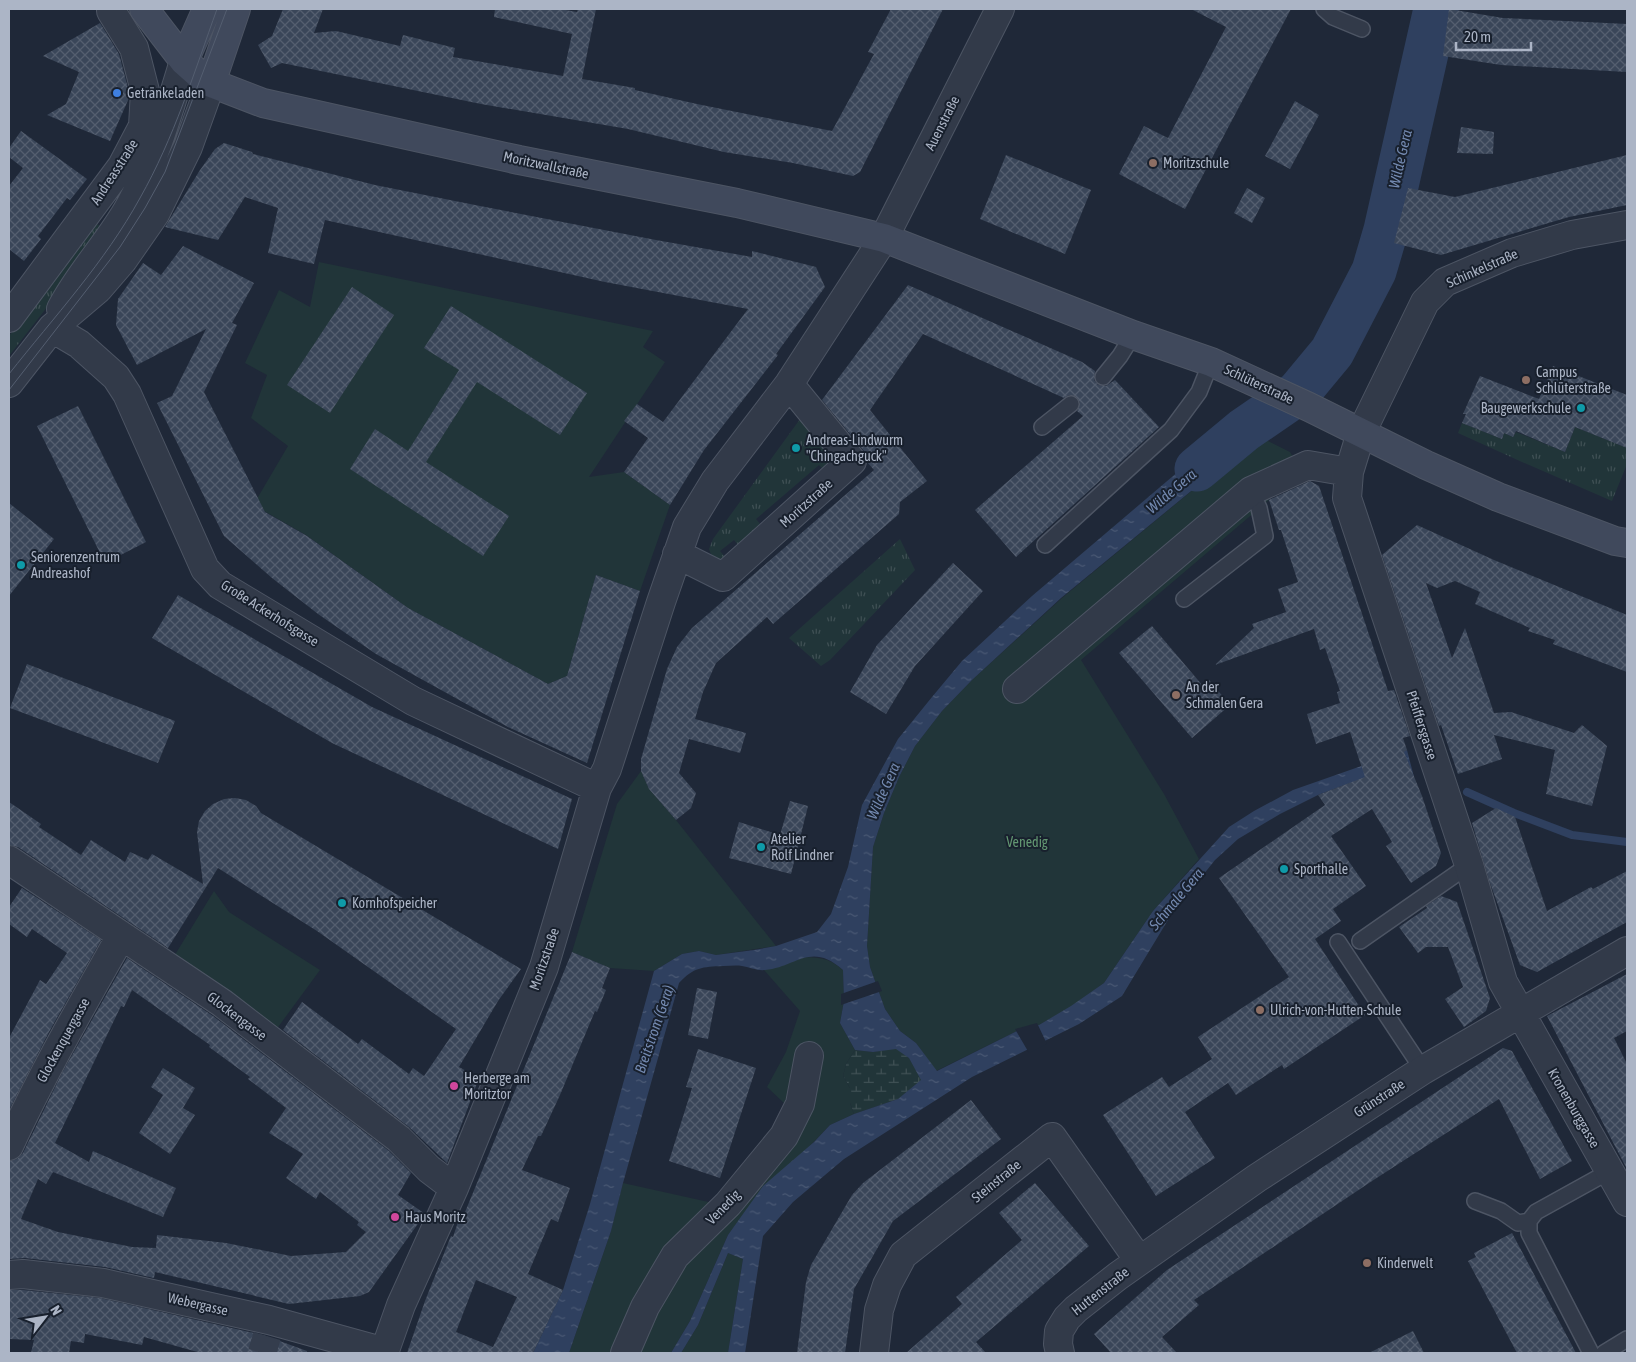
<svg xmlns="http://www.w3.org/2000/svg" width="1636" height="1362" font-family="'Asap Condensed',sans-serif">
<defs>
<pattern id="grass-tufts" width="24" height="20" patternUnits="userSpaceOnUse" patternTransform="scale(1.25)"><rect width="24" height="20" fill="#213539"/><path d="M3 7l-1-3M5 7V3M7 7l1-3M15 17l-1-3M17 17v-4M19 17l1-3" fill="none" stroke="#3f5054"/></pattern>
<pattern id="wetland-marsh" width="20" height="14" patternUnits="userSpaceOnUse" patternTransform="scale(1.25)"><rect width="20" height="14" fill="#213539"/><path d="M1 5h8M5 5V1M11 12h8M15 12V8" fill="none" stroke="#3f5054"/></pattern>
<pattern id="water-ripples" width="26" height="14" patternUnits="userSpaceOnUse" patternTransform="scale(1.25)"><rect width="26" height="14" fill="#2f405f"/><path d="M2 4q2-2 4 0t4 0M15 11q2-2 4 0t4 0" fill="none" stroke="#4a5974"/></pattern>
<pattern id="building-cross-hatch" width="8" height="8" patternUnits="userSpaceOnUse" patternTransform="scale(1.25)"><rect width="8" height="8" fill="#3a4659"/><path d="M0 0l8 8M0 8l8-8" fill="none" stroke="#545e6f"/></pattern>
</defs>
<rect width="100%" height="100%" fill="#1f2838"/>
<path fill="url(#grass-tufts)" d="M96 223 102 228 51 302 9 356V336Z
M803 415 838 453 829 476 819 465 756 519 766 531 743 551 734 540 720 551 730 563C718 562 713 561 709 549L713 539Z
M1462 423 1502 439 1504 433 1513 437 1516 432 1565 452 1575 427 1627 448V464L1612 501 1522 462 1458 433Z
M900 539 915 570 830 660 821 666 789 638Z"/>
<path fill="url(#wetland-marsh)" d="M896 1048 909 1058 922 1080 898 1099 854 1114 850 1103V1088L843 1076 846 1064 855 1050 873 1052Z"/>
<path fill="#213539" d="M319 262 653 331 643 347 665 362 589 477 624 472 670 505 640 591 596 575 567 676 548 684 408 608 306 535 252 504 258 497 288 446 251 418 267 375 245 363 279 290 310 307Z
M1258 436 1290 452 1308 481 1267 495 1269 500 1081 660 1164 794 1199 859 1153 911 1104 983 1071 1007 1039 1025 1017 1031 936 1071 916 1043 900 1031 885 1009 870 967 867 946 873 847 884 813 899 777 915 746 942 711 972 680 1062 598Z
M641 771 649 789 676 820 776 946 716 955 699 951 682 954 654 971 610 968 572 952 617 804Z
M214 891 229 912 320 970 273 1034 173 958Z
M804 957C822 958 829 958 843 970L844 1001 840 1023 855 1050 846 1064 843 1076 850 1088V1103L854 1114 830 1125 745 1213 728 1235 690 1321 671 1353H569L611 1231 623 1183 713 1203 774 1126 785 1104 767 1087 786 1052 800 1011 764 970Z
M728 1253 743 1259 728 1353H681L698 1325Z"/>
<path fill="url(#water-ripples)" d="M1233 425 1258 436 1061 598 972 680 942 711 915 746 899 777 884 813 873 847 867 946 870 967 885 1009 900 1031 916 1043 937 1071 1017 1031 1039 1025 1071 1006 1104 983 1153 911 1229 827 1254 811 1293 790 1407 750 1414 777 1373 779 1347 784 1318 795 1280 814 1238 839 1215 860 1171 915 1122 996 1079 1024 972 1077 844 1159 793 1202 763 1236 745 1353H728L743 1259 728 1253 698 1325 681 1353H671L690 1321 728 1235 763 1186 814 1142 830 1125 854 1114 898 1099 921 1080 909 1058 896 1049 873 1052 855 1050 840 1023 844 1001 843 970C811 941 796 967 765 970 758 971 749 967 742 966 736 965 729 966 723 966 702 967 694 967 679 983L623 1183 611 1231 569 1353H533L563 1290 590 1204 654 971 682 954 699 951 716 955 754 950 776 946 817 932 831 914 848 867 862 805 898 739 932 697 962 661 1032 596Z"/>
<path fill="#1f2838" d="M878 981 882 991 841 1005V994Z
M1037 1023 1047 1044 1029 1053 1015 1029Z"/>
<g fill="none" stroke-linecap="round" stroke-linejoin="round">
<path stroke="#2f405f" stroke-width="8" d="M1467 792 1514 813 1572 835 1627 842"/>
<path stroke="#2f405f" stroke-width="45" d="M1197 469 1244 430 1298 393 1332 352 1374 271 1386 230 1436 9"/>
</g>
<path fill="url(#building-cross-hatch)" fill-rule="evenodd" d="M283 9H323L314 33 336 31 400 46 403 35 455 48 453 57 563 76 572 34 494 17 495 9H560L577 12 578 9H596L582 79 635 88V90L697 104 832 131 874 54 868 52 891 9H943L860 172 853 176 793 163 724 152 628 129 481 104 282 63 271 68 258 45 272 36Z
M1191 9H1291L1185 209 1119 174 1144 126 1168 138 1226 27Z
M1449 9 1503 18 1627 24V72L1501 65 1443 56Z
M100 23 119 54 129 92V98L110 141 47 115 66 104 79 72 43 56Z
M1295 101 1319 115 1290 169 1265 156Z
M1461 127 1494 132 1493 154 1457 153Z
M21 131 87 179 70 200 67 198 51 219 38 236 41 239 24 261 9 249V186L23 168 9 157V148Z
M224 143 252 152 253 154 375 185 475 205 656 240 752 257V251L816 267 825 287 776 354 778 355 704 450 670 505 624 472 648 438 624 421 637 404 663 422 748 309 605 282 325 220 314 264 268 253 278 208 245 197 218 240 165 227 200 170 215 149Z
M1006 155 1091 190 1065 254 980 219Z
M1627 155V205L1569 217 1441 255 1394 243 1408 188 1455 197Z
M1247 188 1265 198 1252 223 1234 213Z
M183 246 254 283 232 323 237 325 204 392 265 512 307 536 408 608 548 684 567 676 596 575 640 591 587 763 508 727 376 654 318 614 272 578 224 536 157 403 172 396 206 329 137 365 116 325 118 299 143 263 161 275Z
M908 285 1082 362 1095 371 1094 380 1098 385 1106 386 1115 380 1159 427 1016 557 975 510 1083 416 1077 411 1080 402 1075 396 1069 395 1064 398 923 334 870 410 927 481 900 502 899 514 773 624 767 617 716 663 703 692 695 719 746 733 740 753 689 739 679 773 696 793 691 808 676 820 649 789 641 771V759L667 669 677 647 692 628 874 470 867 462 864 451 822 400Z
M352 287 394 315 330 413 287 385Z
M451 306 587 393 560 435 477 382 426 462 509 516 483 556 350 469 375 429 408 451 459 370 424 348Z
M1553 366 1627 395V448L1575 427 1565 452 1516 431 1513 437 1504 433 1502 439 1462 423 1466 414H1463L1480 376 1539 399Z
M78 406 146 542 105 563 37 426Z
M1310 481 1319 486 1388 691 1394 690 1410 736 1403 738 1407 750 1404 752 1422 796 1441 853 1436 866 1411 883 1386 846 1392 842 1372 809 1331 836 1366 886 1333 909 1341 921 1315 939 1365 1015 1284 1069 1282 1065 1236 1095 1228 1083 1185 1112 1215 1158 1156 1196 1103 1115 1162 1077 1169 1087 1212 1059 1198 1037 1289 977 1219 878 1325 805 1318 795 1365 777 1350 732 1316 744 1307 714 1340 703 1337 692 1340 691 1325 648 1320 650 1314 629 1215 665 1254 628 1252 624 1286 612 1278 589 1298 582 1281 530H1279L1269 500Z
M9 503 54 539 9 596Z
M1417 525 1494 560 1627 615V672L1553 644 1555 640 1528 631 1530 628 1475 604 1480 592 1455 581 1437 588 1426 583 1452 658 1465 628 1494 713 1511 712 1574 733 1582 725 1607 746 1592 806 1546 794 1555 750 1494 735 1502 759 1458 774 1441 725 1439 726 1382 555Z
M953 563 983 591 915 666 886 714 850 692 877 645Z
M178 595 372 707 572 799 558 849 332 743 152 638Z
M1152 626 1203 686 1209 680 1230 705 1192 738 1119 653Z
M27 664 175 721 158 763 10 708Z
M235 798 246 800 256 806 261 813 521 969 498 1001 459 1067 479 1078 447 1163 409 1127 283 1030 302 1002 358 1044 362 1039 409 1074 413 1068 424 1076 456 1029 317 931 218 868 168 948 18 847 9 845V802L41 824 39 827 81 855 91 840 125 862 130 852 148 860 152 854 203 884 197 832 199 821 205 811 213 804 224 799Z
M790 801 808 806 791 874 729 858 739 822 780 835Z
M1496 808 1515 817 1547 911 1591 887 1593 889 1627 871V922L1537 972 1520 965 1490 883 1472 823Z
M22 888 101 940 49 1032 9 1110V1038L40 980 46 984 67 953 32 929 27 937 9 924V907Z
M1441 896 1457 902 1490 998 1486 1011 1464 1027 1445 999 1463 987 1448 947H1426L1418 953 1399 927 1427 908 1426 906Z
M572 952 610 968 602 988 606 990 597 1012 595 1011 560 1095 541 1136H538L522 1170 570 1188 558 1222 551 1219 528 1274 563 1290 533 1353H407L425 1301 451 1236 453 1237 460 1216 463 1217ZM476 1280 517 1297 493 1347 456 1332Z
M127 958 213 1016 389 1151 411 1173 398 1195 425 1214 369 1292 360 1296 289 1304 155 1272 154 1278 105 1267 25 1258 9 1259V1161L17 1159 23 1153 62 1073ZM132 990 210 1045 209 1047 250 1077 248 1079 286 1108 269 1133 303 1154 286 1178 316 1199 320 1192 359 1222 357 1225 366 1232 346 1252 291 1256 226 1243 157 1235 156 1248 132 1247 58 1232 21 1219 38 1179 46 1184 53 1172 163 1217 176 1188 93 1151 89 1162 55 1143 121 1006 124 1007Z
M1627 974V1031L1614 1038 1627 1064V1169L1547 1016Z
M697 988 717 992 708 1039 688 1035Z
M1503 1048 1512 1051 1572 1161 1540 1179 1499 1099 1372 1181 1194 1300 1199 1305 1162 1337 1177 1353H1111L1094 1334 1167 1270Z
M698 1049 756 1068 720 1178 669 1161 692 1088 686 1087Z
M163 1068 195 1088 183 1108 195 1115 170 1154 139 1133 163 1095 151 1087Z
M971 1100 1001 1139 893 1221 854 1289 845 1353H797L806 1282 811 1265 852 1195 863 1183Z
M1035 1183 1089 1246 976 1342 986 1353H906L962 1304 956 1297 1022 1240 999 1213Z
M1512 1233 1576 1353H1517L1468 1261 1476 1257 1474 1253Z
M9 1290H23L100 1298 263 1335 307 1351V1353H201L144 1337 142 1345 85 1334 84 1343 71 1341 69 1353H31L34 1340 9 1339Z
M1413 1331 1424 1353H1369Z"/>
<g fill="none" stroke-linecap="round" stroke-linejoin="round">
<path stroke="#343d4d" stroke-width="28" stroke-dasharray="28 14" stroke-linecap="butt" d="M262 1353 267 1336"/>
<g stroke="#4d5564" stroke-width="18">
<path id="lane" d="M1324 9 1333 17 1362 29
M1103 377 1120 356 1133 335
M1042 427 1071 404
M1045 545 1171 430 1199 392 1211 362
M1184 599 1265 536 1259 508 1251 491
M1360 941 1469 865
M1338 942 1423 1070
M1475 1201 1501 1211 1518 1223 1529 1221
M1591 1353 1529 1233V1221L1536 1212 1610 1171
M1604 1353 1627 1339"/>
</g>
<g stroke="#4d5564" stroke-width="30">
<path id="street" d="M1627 225 1572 235 1512 253 1445 282 1425 302 1361 433 1349 472 1347 498 1469 865 1503 982 1627 1202
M61 309C80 272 111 241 131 204 155 159 169 110 184 61
M9 318 122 166 143 126 145 91 134 48 111 11 113 9
M52 328 79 344 116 377 127 394 205 569 220 585 413 701 597 788
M9 383 52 328 98 289 123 260 155 214 188 147 211 83
M677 554 723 577 852 461 789 384
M1017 689 1251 491 1308 465 1349 472
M9 860 222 1003 399 1139 429 1169 454 1188
M9 1146C42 1074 82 1005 121 936
M9 1275 23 1274 103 1283 269 1320 385 1352
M384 1353 401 1305 454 1188 544 967 597 788 607 769 661 602 687 527 715 481 789 384 884 238 1000 9
M625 1353 645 1307 675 1256 728 1204 784 1136 800 1104 809 1056
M874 1353 879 1310 887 1285 903 1255 1052 1137 1131 1249 1141 1259
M1060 1353 1058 1344 1059 1331 1067 1318 1076 1309 1118 1276 1257 1178 1423 1070 1627 951"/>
</g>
<g stroke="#4d5564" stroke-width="30">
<path id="secondary" d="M144 9 184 61 202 77 211 83 263 103 519 160 737 203 884 238 1133 335 1211 362 1309 407 1426 465 1498 497 1615 541 1627 543
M184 61 207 9
M211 83 236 9"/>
</g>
<use href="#lane" stroke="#323a49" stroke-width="15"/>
<use href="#street" stroke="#323a49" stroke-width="28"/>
<use href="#secondary" stroke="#40495c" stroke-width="28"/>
<path stroke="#545e70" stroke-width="1" d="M9 374C54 317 105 262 140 198 174 138 194 73 217 9
M9 390 120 247 145 208 165 172 227 9"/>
</g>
<circle fill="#3f7fe0" stroke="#18202d" stroke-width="2" cx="117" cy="93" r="5"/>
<g fill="#8d6e63" stroke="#18202d" stroke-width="2">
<circle cx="1153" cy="163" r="5"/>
<circle cx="1526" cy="380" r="5"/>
<circle cx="1176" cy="695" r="5"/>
<circle cx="1260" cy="1010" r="5"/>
<circle cx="1367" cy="1263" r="5"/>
</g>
<g fill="#0f9aa8" stroke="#18202d" stroke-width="2">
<circle cx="1581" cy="408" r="5"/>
<circle cx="796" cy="448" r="5"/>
<circle cx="21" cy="565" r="5"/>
<circle cx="761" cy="847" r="5"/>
<circle cx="1284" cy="869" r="5"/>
<circle cx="342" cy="903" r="5"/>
</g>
<g fill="#d1479c" stroke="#18202d" stroke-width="2">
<circle cx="454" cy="1086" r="5"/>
<circle cx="395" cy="1217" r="5"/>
</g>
<g text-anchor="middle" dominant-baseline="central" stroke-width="4" stroke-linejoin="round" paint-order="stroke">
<g font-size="14" fill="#acb5c6" stroke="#18202d" text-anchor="start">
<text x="127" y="93">Getränkeladen</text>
<text x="1163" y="163">Moritzschule</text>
<text x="1536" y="372">Campus<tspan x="1536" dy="16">Schlüterstraße</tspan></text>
<text x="1571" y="408" text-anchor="end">Baugewerkschule</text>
<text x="806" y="440">Andreas-Lindwurm<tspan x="806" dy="16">"Chingachguck"</tspan></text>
<text x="31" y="557">Seniorenzentrum<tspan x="31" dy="16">Andreashof</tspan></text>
<text x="1186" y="687">An der<tspan x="1186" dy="16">Schmalen Gera</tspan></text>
<text x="771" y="839">Atelier<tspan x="771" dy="16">Rolf Lindner</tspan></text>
<text x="1294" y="869">Sporthalle</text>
<text x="352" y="903">Kornhofspeicher</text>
<text x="1270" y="1010">Ulrich-von-Hutten-Schule</text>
<text x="464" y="1078">Herberge am<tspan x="464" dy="16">Moritztor</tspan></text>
<text x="405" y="1217">Haus Moritz</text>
<text x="1377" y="1263">Kinderwelt</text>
</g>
<g font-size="14" fill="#acb5c6" stroke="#18202d">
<text transform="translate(942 123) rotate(-63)">Auenstraße</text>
<text transform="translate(546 165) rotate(12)">Moritzwallstraße</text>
<text transform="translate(114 172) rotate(-57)">Andreasstraße</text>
<text transform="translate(1482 268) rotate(-24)">Schinkelstraße</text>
<text transform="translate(1259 384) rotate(25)">Schlüterstraße</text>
<text transform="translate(806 503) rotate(-42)">Moritzstraße</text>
<text transform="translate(270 613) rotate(32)">Große Ackerhofsgasse</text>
<text transform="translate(1422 725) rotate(72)">Pfeiffersgasse</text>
<text transform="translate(544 959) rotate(-71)">Moritzstraße</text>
<text transform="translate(237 1016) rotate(37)">Glockengasse</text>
<text transform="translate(63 1040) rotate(-61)">Glockenquergasse</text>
<text transform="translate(1379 1098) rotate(-33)">Grünstraße</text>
<text transform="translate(1574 1108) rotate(60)">Kronenburggasse</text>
<text transform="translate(996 1181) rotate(-39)">Steinstraße</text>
<text transform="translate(723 1207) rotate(-46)">Venedig</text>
<text transform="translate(1100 1291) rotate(-38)">Huttenstraße</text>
<text transform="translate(198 1304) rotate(13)">Webergasse</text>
</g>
<g font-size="14" fill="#639772" stroke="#18202d">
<text x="1027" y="842">Venedig</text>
</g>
<g font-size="15" font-style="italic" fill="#7389b0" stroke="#18202d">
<text transform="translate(1400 159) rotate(-77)">Wilde Gera</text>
<text transform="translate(1171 491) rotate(-40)">Wilde Gera</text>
<text transform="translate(883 791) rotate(-66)">Wilde Gera</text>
<text transform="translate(1176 899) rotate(-50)">Schmale Gera</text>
<text transform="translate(654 1029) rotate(-71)">Breitstrom (Gera)</text>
</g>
</g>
<rect width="1636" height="1362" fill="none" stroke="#acb5c6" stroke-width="20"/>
<g transform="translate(45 1317) rotate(59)" stroke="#18202d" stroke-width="4" paint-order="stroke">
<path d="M0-4L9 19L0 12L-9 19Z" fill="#acb5c6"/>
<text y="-8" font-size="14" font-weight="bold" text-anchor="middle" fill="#acb5c6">N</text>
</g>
<path d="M1456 42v8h75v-8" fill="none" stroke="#acb5c6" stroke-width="2.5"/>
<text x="1464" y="42" font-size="15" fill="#acb5c6" stroke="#18202d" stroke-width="4" paint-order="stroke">20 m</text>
</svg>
